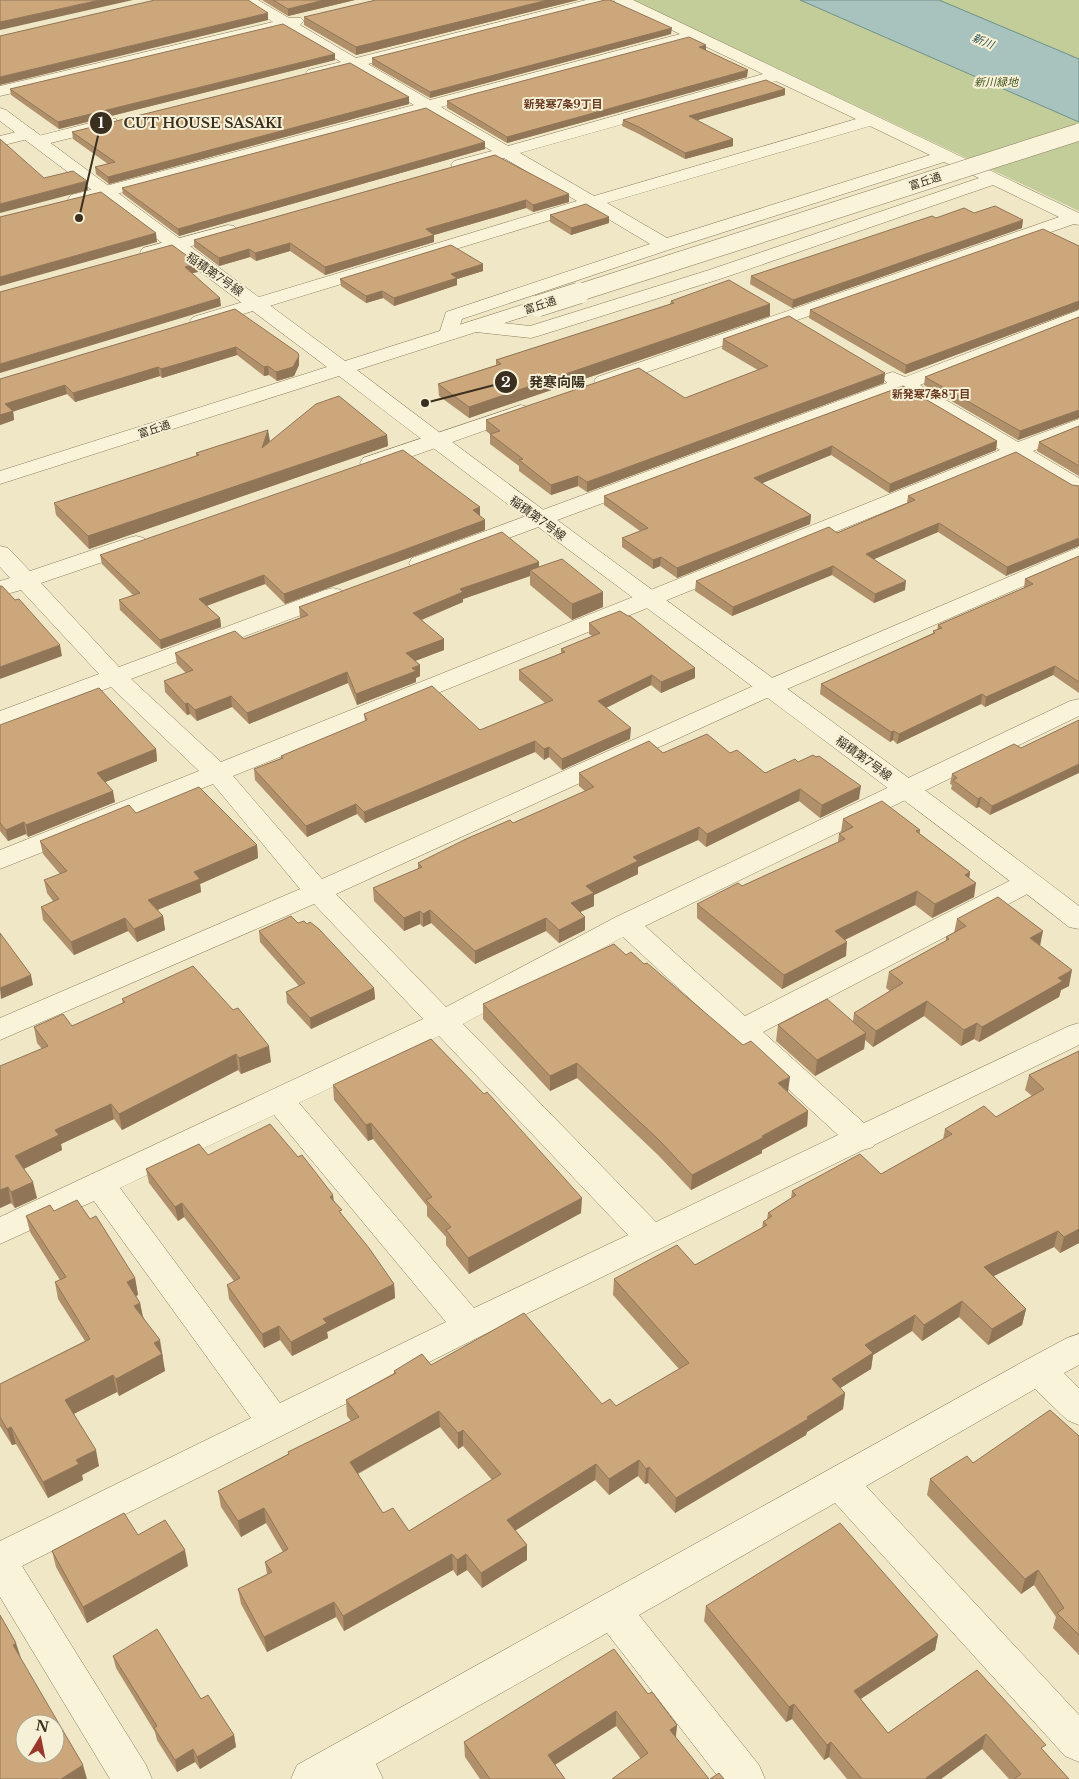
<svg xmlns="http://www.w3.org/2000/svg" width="1079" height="1779" font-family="'Libre Baskerville','Noto Sans JP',serif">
<rect width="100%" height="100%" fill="#efe7c6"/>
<path fill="#c2cd9a" d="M632 0H1079V211Z"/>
<path fill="#a8c2bd" stroke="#6e918c" d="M800 0H939L1079 59V122Z"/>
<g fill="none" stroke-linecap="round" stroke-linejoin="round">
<g stroke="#8b7a5b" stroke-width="1">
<path id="minor" d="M240 0H258L289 18H301L304 21 300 25 356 58 586 0H611L609 3 368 64 430 100 680 34 616 3 614 0H633L1079 213V225L1074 224 604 387 597 385 594 381 597 377 1059 217 993 185 723 278 538 336 531 338 476 332 469 330 466 326 469 322 476 320 530 326 709 270 979 178 944 162 671 249 462 319 456 338 449 340 442 338 439 334 446 312 650 244 590 208 207 325 200 327 193 325 190 321 193 317 577 201 504 158 460 170 454 169 451 165 454 161 492 151 425 111 83 203 77 204 71 203 68 199 71 195 414 105 352 68 314 78 308 76 306 73 308 70 341 62 284 28 0 96V86L273 22ZM692 40 763 74 508 146 441 107ZM776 81 856 119 594 196 520 153ZM870 126 930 155 667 238 607 203Z
M110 118 116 119 118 123 116 127 38 146 32 145 30 141 32 138 0 146V136L28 129 34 130 36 134 34 137Z
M228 225 234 226 237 230 234 234 149 258 143 256 140 252 143 248Z
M1079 310V323L920 385 1018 442 1079 419V432L1033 451 1079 478V494L1071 492 1015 459 233 776 322 879 760 683 1079 547V562L778 693 336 894 446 1007 616 917 1070 701 1079 699V716L645 926 745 1016 1019 876 1029 873 1039 876 1043 882 1039 888 763 1032 864 1123 1069 1026 1079 1023V1045L874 1145 873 1147 863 1150 481 1336 22 1566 146 1765 152 1779H110L0 1597V1541L251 1418 94 1201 0 1244V1217L423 1019 314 904 0 1040V1018L300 889 213 784 0 869V850L199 771 111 687 0 728V711L99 674 21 590 0 596V581L10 578 0 567V546L8 548 30 571 128 538 136 536 144 538 147 543 144 548 41 583 119 667 325 590 333 588 341 590 345 595 341 600 131 679 221 762 1000 450 902 392 428 568 420 570 412 568 409 563 412 558 887 383 883 378 886 374 893 372 905 377ZM623 937 838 1135 656 1222 463 1024ZM439 1036 628 1235 474 1308 299 1103ZM274 1115 446 1322 280 1403 120 1188Z
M521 405 528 407 531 411 528 415 379 468 371 469 363 468 360 463 363 458Z
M1079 1334V1365L1064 1373 1079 1388V1425L1067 1420 1035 1389 866 1486 1079 1715V1762L1065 1756 835 1503 639 1615 759 1765 765 1779H720L607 1633 376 1764 383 1779H291L297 1765 1026 1360 1067 1338Z"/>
</g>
<g stroke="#8b7a5b" stroke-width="1">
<path id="tertiary" d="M0 108 6 110 345 361 531 302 538 300 545 302 548 306 545 310 357 370C595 552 841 724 1079 906V929L1069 927C829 739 580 562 339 376L0 484V471L327 367 0 121Z"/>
</g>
<use href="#minor" fill="#f9f3da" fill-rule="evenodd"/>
<use href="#tertiary" fill="#f9f3da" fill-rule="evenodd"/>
<g stroke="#8b7a5b" stroke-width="18" stroke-linecap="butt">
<path id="tertiary-bridge-far1" d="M575 294 1079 132"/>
</g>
<g stroke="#8b7a5b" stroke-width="22" stroke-linecap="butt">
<path id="tertiary-bridge" d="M538 306 579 293"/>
</g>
<use href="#tertiary-bridge-far1" stroke="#f9f3da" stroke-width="17"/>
<use href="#tertiary-bridge" stroke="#f9f3da" stroke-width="21"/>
</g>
<path fill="#b0906b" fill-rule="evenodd" d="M262 0H355L288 16Z
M376 0H578L356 55 304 25V17Z
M671 34 430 98 372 65V58Z
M706 50 747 77 507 143 447 108V101Z
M335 54V60L59 129 11 95 10 89Z
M785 89V95L696 120 733 146 685 159 639 134 622 126 623 120Z
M409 97V104L109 184 96 174 95 167 108 164 73 139 72 132Z
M485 149 179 236 123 194 122 188Z
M495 155 569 202 533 212 526 208 434 235V242L325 275 290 251 256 261 250 257 219 266 194 247V240Z
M974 213 1022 228 792 308 750 284 751 276 936 218Z
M550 215 609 223 571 235 550 222Z
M1079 246V309L905 374 809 318 810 310Z
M483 264V271L457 279V285L394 306 383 298 366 303 341 286 340 279Z
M671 301 770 316 469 418 439 396 438 384 496 365V360L670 304Z
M235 309 299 365 294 376 277 381 269 375 264 376 237 355 162 378 160 376 75 402 67 394 13 411 14 420 0 425V379Z
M1079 317V418L1018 440 924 385 925 377Z
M723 339 884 383 587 492 578 486 551 495 519 471V466L490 444V434L486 431V420L685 398 758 370 722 349Z
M903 386 997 441 996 450 889 493 831 455 762 483 811 515 810 524 677 578 660 566 653 569 622 547V538L640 531 604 505V496Z
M1079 426V476L1037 451 1039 442Z
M387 435 388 446 89 549 56 515 54 503 196 456V453L269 442Z
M1072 485 1006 576 938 532 874 559 905 590 874 603 832 575 732 616 695 591 696 581 837 533 907 503 908 496Z
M480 516 485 520V530L285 604 265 584 207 606 220 618 221 627 161 649 120 610 119 600 133 595 102 564 100 555Z
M1079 556V693L1053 675 985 707 981 704 897 744 893 740 890 742 820 694 821 684 933 633V631L937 630 938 625 1024 588 1025 579Z
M539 567 603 607 572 620 530 585V576L463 599V602L422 620 444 650 415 661 420 665V676L416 678V682L357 705 348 683 249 724 232 707 197 721 190 714 187 715 165 692 164 681 186 673 177 664 175 653 244 639 300 618 299 607Z
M589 623 695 668V678L661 693 651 685 606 708 630 739 562 770 549 757 544 760 535 752 365 823 357 814 307 837 255 780 254 769 281 758V756L365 721 364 714 480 730 545 703 519 680V670L561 653V649L592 636 589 634Z
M0 725 156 749 157 761 105 782 115 802 28 837 26 834 8 841 0 831Z
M1021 748 990 815 979 807 976 808 951 789 952 785 950 784 952 774Z
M663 753H730L765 773 798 762 859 799 820 818 799 801 706 847 698 840 638 867V874L594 895V906L580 912 585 917V930L559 943 546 931 475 964 431 923 423 927 420 924 404 931 374 901 373 888 418 869V863L513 823 585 791 579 786V773Z
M136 813 257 845 258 858 200 884 201 892 157 910 163 916 165 930 137 942 128 931 74 955 43 920 41 907 53 901 47 893 44 880 60 874 43 854 40 841Z
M843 819 920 830V834L970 872 969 878 974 897 932 918 915 905 845 940 846 956 782 989 697 918V904L742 886 838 842 839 834 841 832Z
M957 919 1040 946 1069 986 1061 990 1059 997 979 1042 974 1039 961 1046 924 1016 873 1047 865 1040 864 1049 815 1076 776 1041 778 1025 853 1021 854 1013 890 991 886 988 889 972 946 941V937L954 933Z
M298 923 307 924 374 988 375 999 311 1029 287 1003 286 992 299 986 260 942 259 931Z
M626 955 644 964 808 1111 807 1126 762 1150V1153L691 1190 658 1155 577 1078 550 1091 483 1019V1004Z
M122 999 271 1062 241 1074 238 1070 122 1130 114 1119 61 1144 62 1150 24 1169 37 1198 15 1208 11 1203 0 1208 42 1049 37 1043 34 1027 72 1026 123 1003Z
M1079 1051V1243L1060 1253 1054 1247 994 1276 1026 1309 1022 1325 988 1345 959 1317 922 1341 912 1331 873 1355 871 1369 840 1388 845 1393 843 1409 807 1432 806 1435 675 1513 648 1483 645 1484 638 1476 609 1495 595 1480 515 1530 527 1545V1560L482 1588 467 1570 457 1576 453 1570 344 1631 336 1617 267 1652 241 1604 238 1589 267 1574 265 1562 283 1552 266 1523 241 1537 221 1507 218 1491 288 1454V1452L351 1421 347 1416 346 1400 394 1373V1371L431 1365 602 1404 616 1406 679 1369 613 1295 614 1279 695 1265 762 1228 763 1222 767 1219 768 1213 791 1198 792 1191 881 1174 943 1140 945 1129 996 1117 1032 1096 1025 1090 1029 1075ZM440 1427 458 1449 463 1446 492 1480 409 1531 383 1513 358 1474Z
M333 1085 581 1213 469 1274 446 1245V1237L427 1216V1206L373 1139 368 1141 334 1100Z
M208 1155 334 1201 342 1215 394 1284 395 1298 327 1332 328 1338 292 1356 280 1340 264 1348 229 1299 227 1285 234 1281 184 1217 178 1221 149 1183 146 1169Z
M54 1211 90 1219 135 1278 138 1295 136 1296 140 1303 143 1316 163 1356 162 1357 165 1371 119 1396 117 1392 74 1414 99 1466 82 1475 83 1480 48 1498 16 1444 12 1445 0 1426V1384L85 1341 58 1299 55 1282 60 1280 30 1232 26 1216Z
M1079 1436V1655L1053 1628 1056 1617 1034 1585 1021 1594 927 1495 930 1479 973 1463Z
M52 1551 188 1566 87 1623 56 1567Z
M706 1606 938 1635 935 1650 861 1699 888 1733 977 1670 1044 1751 1069 1779H1009L982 1749 941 1779H847L829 1757 824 1760 792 1719 786 1722 704 1621Z
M113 1656 201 1699 234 1735 236 1747 200 1769 195 1762 177 1772 157 1740 155 1732 116 1668Z
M648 1694 677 1725 676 1737 641 1759 616 1726 555 1765 565 1779H480L465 1757 464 1742Z"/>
<path fill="#907557" d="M100 0H133L0 30V22Z
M324 0H355L288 16V9Z
M548 0H578L356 55V47Z
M268 13V20L0 85V77Z
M672 28 671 34 430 98V92Z
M706 45V51L699 47Z
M335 54V60L59 129 58 122Z
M748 70 747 77 507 143V137Z
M785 89V95L688 123 689 116Z
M409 97V104L109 184 108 177Z
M733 139V146L685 159V153Z
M485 142V149L179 236 178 229Z
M87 181 88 190 0 213V204Z
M569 194V202L533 212V205Z
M526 200V208L434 235V242L325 275V267L426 229Z
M609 217V223L571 235V228Z
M1023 220 1022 228 792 308 793 300Z
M156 233 157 242 0 286V277Z
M290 243V251L256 261 255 253Z
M249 249 250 257 219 266V258Z
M197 263 198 272 186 275 185 267Z
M483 264V271L457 279V285L394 306V298L451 274Z
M382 291 383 298 366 303V296Z
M220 298 221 306 0 373V364Z
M1079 301V309L905 374 906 365Z
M770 304V316L469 418V407Z
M236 347 237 355 162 378 161 369Z
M299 356V365L294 376 277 381 276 372Z
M268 366 269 375 264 376V367Z
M158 367 160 376 75 402 73 393Z
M885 373 884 383 587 492V482Z
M65 385 67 394 12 412 13 411 14 420 0 425V415L5 404Z
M1079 410V418L1018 440 1020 431Z
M268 430 270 441 262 448Z
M387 435 388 446 89 549 88 536Z
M997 441 996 450 889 493 890 484Z
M832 446 831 455 753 487 754 478Z
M578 476V486L551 495V485Z
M480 507V517L473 510Z
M811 515 810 524 677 578V568Z
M485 520V530L285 604 284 594Z
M939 523 938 532 865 563 866 554Z
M1079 538V546L1006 576 1007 567Z
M661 557 660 566 653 569V560Z
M539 562V573L530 570V576L463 599V602L413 623V613L460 589Z
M833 566 832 575 732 616 733 607Z
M264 575 265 584 200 608 199 599Z
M906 581 905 590 874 603 875 594Z
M603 592V607L572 620V604Z
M220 618 221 627 161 649 160 640Z
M444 639V650L407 664 406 653Z
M60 645 62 656 0 679V667Z
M420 665V676L416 678V682L357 705 356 694Z
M1055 666 1053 675 985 707 986 697Z
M695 668V678L661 693V682Z
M347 672 348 683 249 724 247 713Z
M652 675 651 685 598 712V701Z
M982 694 981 704 897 744 899 734Z
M231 696 232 707 197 721 195 710Z
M188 703 190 714 187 715 185 704Z
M631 728 630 739 562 770V759Z
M894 731 893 740 890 742 891 732Z
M535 741V752L365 823 364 812Z
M549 747V757L544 760V749Z
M156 749 157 761 98 785 97 773Z
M1079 764V773L990 815 992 806Z
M861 786 859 799 820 818 822 805Z
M800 789 799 801 706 847 707 834Z
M113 791 115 802 28 837 26 825Z
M981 797 979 807 976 808 978 799Z
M356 804 357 814 307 837 306 826Z
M24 822 26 834 8 841 6 830Z
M699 827 698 840 638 867V874L594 895V906L571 916V903L586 886 633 857Z
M257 845 258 858 200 884 201 892 150 913 148 900 194 872Z
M970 872 968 886 965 875Z
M976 883 974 897 932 918 935 904Z
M917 891 915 905 834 945 835 931Z
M430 910 431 923 423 927V914Z
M420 911V924L404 931V918Z
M163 916 165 930 137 942 134 929Z
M585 917V930L559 943V930Z
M125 918 128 931 74 955 71 942Z
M546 918V931L475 964V951Z
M1043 931 1040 946 1030 938Z
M847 942 846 956 782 989 784 975Z
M1072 970 1069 986 1061 990 1059 997 979 1042 982 1027 1058 978Z
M31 975 33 985 1 999 0 988Z
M374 988 375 999 311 1029 310 1018Z
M927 1001 924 1016 873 1047 876 1031Z
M977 1023 974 1039 961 1046 964 1030Z
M866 1033 864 1049 815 1076 817 1060Z
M269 1046 271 1062 241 1074 239 1058Z
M236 1054 238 1070 122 1130 119 1114Z
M577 1063V1078L550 1091V1076Z
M790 1077 788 1092 778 1083Z
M111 1104 114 1119 61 1144 62 1150 19 1171 15 1156 55 1130Z
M808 1111 807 1126 762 1150V1153L691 1190 692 1175Z
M371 1123 373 1139 368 1141 366 1125Z
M33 1182 37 1198 15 1208 11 1192Z
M8 1187 11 1203 0 1208V1190Z
M333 1195 335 1209 330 1197Z
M582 1198 581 1213 469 1274 468 1258Z
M182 1203 184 1217 178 1221 175 1207Z
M1079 1229V1243L1060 1253 1064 1237Z
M1058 1231 1054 1247 981 1282 984 1267Z
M135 1278 138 1295 130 1299 127 1282Z
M394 1284 395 1298 327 1332 328 1338 292 1356 291 1342 323 1319Z
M962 1301 959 1317 922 1341 924 1325Z
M140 1303 143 1319 134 1306Z
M1026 1309 1022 1325 988 1345 992 1329Z
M915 1315 912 1331 873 1355 871 1369 829 1395 832 1379 865 1345Z
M279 1326 280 1340 264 1348 262 1334Z
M160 1340 165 1371 119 1396 116 1379 154 1343Z
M113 1375 117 1392 69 1416 65 1400Z
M845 1393 843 1409 807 1432 806 1435 675 1513 676 1498 807 1417Z
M439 1411 440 1427 351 1477 350 1462Z
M11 1427 16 1444 12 1445 7 1429Z
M463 1430V1446L458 1449V1433Z
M96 1450 99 1466 82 1475 83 1480 48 1498 43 1482 76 1460Z
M639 1460 638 1476 609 1495V1479Z
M596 1464 595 1480 507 1536V1520Z
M649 1467 648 1483 645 1484 646 1469Z
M264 1508 266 1523 241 1537 238 1521Z
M527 1545V1560L482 1588 481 1573Z
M185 1550 188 1566 87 1623 83 1607Z
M452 1554 453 1570 344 1631 343 1616Z
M466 1554 467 1570 457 1576V1560Z
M1038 1570 1034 1585 1021 1594 1025 1579Z
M334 1602 336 1617 267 1652 264 1637Z
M938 1635 935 1650 851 1705 854 1691Z
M16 1643 21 1658 13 1645Z
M794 1704 792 1719 786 1722 789 1707Z
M616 1711V1726L548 1769V1755Z
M677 1725 675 1740 670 1730Z
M986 1734 982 1749 941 1779H925Z
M234 1735 236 1747 200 1769 197 1757Z
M831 1742 829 1757 824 1760 827 1745Z
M193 1749 195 1762 177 1772 175 1760Z
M83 1765 87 1779H61Z"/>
<path fill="#cda77c" stroke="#907557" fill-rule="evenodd" d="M0 0H100L0 22Z
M155 0H248L268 13 0 77V36Z
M273 0H324L288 9Z
M376 0H548L356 47 304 17Z
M605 0H610L672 28 430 92 372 58Z
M283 24 335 54 58 122 10 89Z
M689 37 706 45 699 47 748 70 507 137 447 101Z
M350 63 409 97 108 177 95 167 115 162 72 132Z
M766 80 785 89 689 116 733 139 685 153 639 127 623 120Z
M426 108 485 142 178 229 122 188Z
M0 139 44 178 73 171 87 181 0 204Z
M495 155 569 194 533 205 526 200 426 229 434 235 325 267 290 243 255 253 249 249 219 258 194 240Z
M101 192 156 233 0 277V217Z
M586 204 609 217 571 228 550 215Z
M995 206 1023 220 793 300 751 276 932 216 936 218 964 208 974 213Z
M1043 229 1079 246V301L906 365 810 310Z
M172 245 197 263 185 267 220 298 0 364V292Z
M451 245 483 264 451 274 457 278 394 298 382 291 366 296 340 279Z
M729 280 770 304 469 407 438 384 501 364 496 360 674 303 671 301Z
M235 309 298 353 299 356 293 367 276 372 268 366 264 367 236 347 161 369 158 367 73 393 65 385 5 404 13 411 0 415V379Z
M789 316 885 373 587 482 578 476 551 485 519 460 523 459 490 434 500 431 486 420 639 368 685 398 768 366 723 339Z
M1079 317V410L1020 431 925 377Z
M903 386 997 441 890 484 832 446 754 478 811 515 677 568 661 557 653 560 622 538 648 528 604 496Z
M339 396 387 435 88 536 54 503 199 455 196 453 268 430 262 448 316 404Z
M1079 426V466L1039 442Z
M403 450 480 507 473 510 485 520 284 594 264 575 199 599 220 618 160 640 119 600 140 593 100 555Z
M1016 452 1072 485 1079 486V538L1007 567 939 523 866 554 906 581 875 594 833 566 733 607 696 581 829 527 837 533 915 500 908 496Z
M502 532 539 562 460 589 463 592 413 613 444 639 406 653 420 665 412 668 416 671 356 694 347 672 247 713 231 696 195 710 188 703 185 704 164 681 193 670 175 653 235 631 244 639 308 615 299 607Z
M1079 556V682L1055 666 986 697 982 694 899 734 894 731 891 732 821 684 935 633 933 631 942 628 938 625 1033 584 1025 579Z
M562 559 603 592 572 604 530 570Z
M0 586H2L15 600 19 599 60 645 0 667Z
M620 611 628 616H630L695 668 661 682 652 675 598 701 631 728 562 759 549 747 544 749 535 741 364 812 356 804 306 826 254 769 283 758 281 756 367 720 364 714 432 686 480 730 548 702 553 700 519 670 565 652 561 649 600 633 589 623Z
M99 688 156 749 97 773 113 791 26 825 24 822 6 830 0 823V725Z
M1079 720V764L992 806 981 797 978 799 953 780 957 778 952 774 1014 744 1021 748Z
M707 734 730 753 737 750 765 773 795 759 798 762 813 755 816 757 819 756 861 786 822 805 800 789 707 834 699 827 633 857 638 861 586 886 594 893 571 903 585 917 559 930 546 918 475 951 430 910 423 914 420 911 404 918 373 888 422 867 418 863 466 839 510 820 513 823 594 787 579 773 649 741 663 753Z
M199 787 257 845 194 872 200 879 148 900 163 916 134 929 125 918 71 942 41 907 59 899 44 880 67 871 40 841 129 805 136 813Z
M882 801 920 830 916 831 970 872 965 875 976 883 935 904 917 891 835 931 847 942 784 975 697 904 738 883 742 886 845 839 839 834 853 827 843 819Z
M998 897 1043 931 1030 938 1072 970 1058 978 1063 981 982 1027 977 1023 964 1030 927 1001 876 1031 854 1013 903 983 889 972 949 939 946 937 966 926 957 919Z
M291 916 298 923 304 921 307 924 310 922 319 929 374 988 310 1018 286 992 305 983 259 931Z
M0 933 31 975 0 988Z
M614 944 626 955 631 952 644 964 647 963 743 1045 751 1041 790 1077 778 1083 808 1111 762 1136 764 1137 692 1175 659 1140 577 1063 550 1076 483 1004Z
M193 966 233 1010 238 1008 269 1046 239 1058 236 1054 119 1114 111 1104 55 1130 59 1135 15 1156 33 1182 11 1192 8 1187 0 1190V1066L48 1046 34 1027 63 1014 72 1026 125 1002 122 999Z
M827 999 866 1033 817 1060 778 1025Z
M431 1039 484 1094 487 1092 582 1198 468 1258 446 1230 451 1227 426 1200 432 1197 371 1123 366 1125 333 1085Z
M1079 1051V1229L1064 1237 1058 1231 984 1267 1026 1309 992 1329 962 1301 924 1325 915 1315 865 1345 873 1353 832 1379 845 1393 807 1417 808 1419 676 1498 649 1467 646 1469 639 1460 609 1479 596 1464 507 1520 527 1545 481 1573 466 1554 457 1560 452 1554 343 1616 334 1602 264 1637 238 1589 272 1572 265 1562 288 1549 264 1508 238 1521 218 1491 289 1454 288 1452 359 1417 346 1400 396 1373 394 1371 422 1354 431 1365 524 1313 602 1404 610 1399 616 1406 689 1363 614 1279 677 1245 695 1265 767 1225 763 1222 772 1216 768 1213 796 1195 792 1191 860 1154 881 1174 952 1134 945 1129 984 1106 996 1117 1044 1089 1029 1075ZM439 1411 458 1433 463 1430 501 1474 409 1531 393 1508 383 1513 350 1462Z
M270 1124 298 1157 302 1155 333 1195 330 1197 342 1210 339 1211 369 1248 394 1284 323 1319 327 1323 291 1342 279 1326 262 1334 227 1285 240 1278 182 1203 175 1207 146 1169 199 1144 208 1155Z
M77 1200 90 1219 96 1216 135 1278 127 1282 140 1303 134 1306 160 1340 154 1343 162 1354 116 1379 113 1375 65 1400 96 1450 76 1460 79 1464 43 1482 11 1427 7 1429 0 1417V1384L90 1339 55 1282 66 1277 26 1216 50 1205 54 1211Z
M1050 1410 1079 1436V1635L1057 1613 1064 1608 1038 1570 1025 1579 930 1479 967 1456 973 1463Z
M124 1513 138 1535 165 1520 185 1550 83 1607 52 1551Z
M840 1523 938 1635 854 1691 888 1733 977 1670 1046 1745 1041 1748 1069 1779H1014L1021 1774 986 1734 926 1778V1779H862L831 1742 827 1745 794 1704 789 1707 706 1606Z
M0 1615 16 1643 13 1645 83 1765 61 1779H0ZM25 1724H55V1754H25Z
M157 1629 201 1699 208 1695 234 1735 197 1757 193 1749 175 1760 154 1728 157 1726 113 1656Z
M614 1649 648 1694 652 1692 677 1725 670 1730 709 1779H612L648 1753 616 1711 548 1755 565 1779H490L464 1742Z
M719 1773 724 1779H710Z"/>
<g text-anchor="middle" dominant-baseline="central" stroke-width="4" stroke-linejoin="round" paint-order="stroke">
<g font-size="11" font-style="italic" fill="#2f585a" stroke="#f6f0d6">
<text transform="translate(983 41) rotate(23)">新川</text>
</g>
<g font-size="11" font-style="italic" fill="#455726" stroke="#f6f0d6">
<text x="996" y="82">新川緑地</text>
</g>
<g font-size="11" font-weight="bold" fill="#68361e" stroke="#f6f0d6">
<text x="563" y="104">新発寒7条9丁目</text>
<text x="931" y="394">新発寒7条8丁目</text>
</g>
<g font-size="11" fill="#3b301f" stroke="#f6f0d6">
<text transform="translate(925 181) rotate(-18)">富丘通</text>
<text transform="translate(540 305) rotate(-18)">富丘通</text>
<text transform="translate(154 429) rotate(-18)">富丘通</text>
</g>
<g font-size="12" fill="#3b301f" stroke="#f6f0d6">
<text transform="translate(215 274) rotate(35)">稲積第7号線</text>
<text transform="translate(538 518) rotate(36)">稲積第7号線</text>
<text transform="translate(864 758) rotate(36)">稲積第7号線</text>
</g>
</g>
<path fill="none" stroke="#3b301f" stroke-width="2" d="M79 218L101 123M425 403L506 382"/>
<g fill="#3b301f" stroke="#f6f0d6" stroke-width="2">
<circle cx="79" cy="218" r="5"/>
<circle cx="425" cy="403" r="5"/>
<circle cx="101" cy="123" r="12"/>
<circle cx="506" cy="382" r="12"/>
</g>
<g font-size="15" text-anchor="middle" font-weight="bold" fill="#fff">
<text x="101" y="128">1</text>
<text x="506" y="387">2</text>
</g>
<g font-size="14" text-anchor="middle" font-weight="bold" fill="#3b301f" stroke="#f6f0d6" stroke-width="4" stroke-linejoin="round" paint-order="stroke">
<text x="203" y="128">CUT HOUSE SASAKI</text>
<text x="557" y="387">発寒向陽</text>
</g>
<g transform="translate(40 1739) rotate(10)"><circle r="24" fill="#f6f0d6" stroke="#aba38d"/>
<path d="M0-4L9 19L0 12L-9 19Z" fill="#9a362b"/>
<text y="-8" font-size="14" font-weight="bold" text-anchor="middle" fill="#3b301f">N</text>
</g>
</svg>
